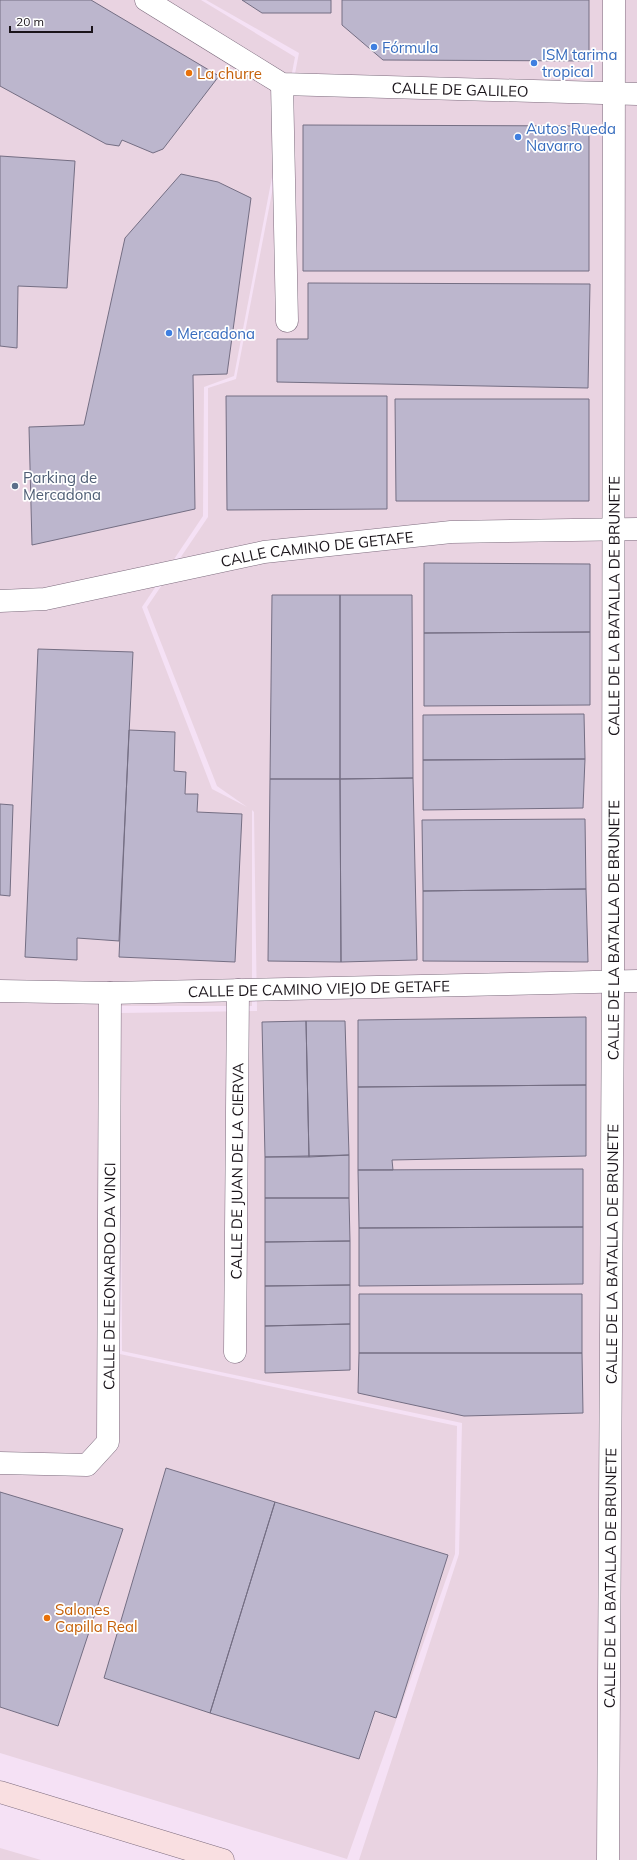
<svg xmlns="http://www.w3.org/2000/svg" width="637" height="1860" font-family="Mulish,sans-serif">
<rect width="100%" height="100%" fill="#f5e1f5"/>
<path fill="#e9d3e1" d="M0 0H201L295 57 234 376 204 387 203 516 142 607 212 789 247 807 217 786 147 607 208 517V388L236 379 299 53 206 0H637V1860H359L459 1554 462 1423 122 1351 120 1013 257 1011 254 812 252 810V1006H116L115 1353 457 1426 455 1554 347 1859 0 1753Z
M0 1848 41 1860H0Z"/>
<path fill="#bcb6cd" stroke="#746e83" d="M0 0H91L219 76 163 149 153 153 122 140 119 146 106 144 0 86Z
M242 0H331V13H262Z
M342 0H589V61L383 60 342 25Z
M303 125 589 126V271H303Z
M0 156 75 161 67 288 18 286 17 348 0 346Z
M181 174 218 182 251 198 227 374 193 375 195 509 32 545 29 427 84 425 125 238Z
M308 283 590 284 588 388 277 382V339H308Z
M226 396H387V509L227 510Z
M395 399H589V501H396Z
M424 563 590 564V632L424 633Z
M272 595H340V779H270Z
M340 595H412L413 778 340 779Z
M590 632V705L424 706V633Z
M38 649 133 652 119 941 77 938V960L25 957Z
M584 714 585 759 423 760V715Z
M129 730 175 732 174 771 186 772 185 794H198L197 812 242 814 235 962 119 957Z
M585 759 583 808 423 810V760Z
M413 778 417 960 341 962 340 779Z
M270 779H340L341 962 268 961Z
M0 804 13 805 10 896 0 895Z
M585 819 586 889 423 891 422 820Z
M586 889 588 962 423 961V891Z
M586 1017V1085L358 1087V1020Z
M306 1021 309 1157H265L262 1022Z
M306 1021H345L349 1155 309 1157Z
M586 1085V1156L392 1160 393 1170H358V1087Z
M349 1155V1198H265V1157Z
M583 1169V1227L359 1228 358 1170Z
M265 1198H349L350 1241 265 1242Z
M583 1227V1284L359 1286V1228Z
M350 1241V1285L265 1286V1242Z
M350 1285V1324L265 1326V1286Z
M359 1294H582V1353H359Z
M350 1324V1370L265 1373V1326Z
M359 1353H582L583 1413 464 1416 358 1393Z
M166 1468 275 1502 210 1713 104 1678Z
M0 1492 123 1529 58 1726 0 1707Z
M275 1502 448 1555 396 1718 375 1711 359 1759 210 1713Z"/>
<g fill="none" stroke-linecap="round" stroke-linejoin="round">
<g stroke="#7d6c7e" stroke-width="23">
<g id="minor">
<path id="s1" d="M146 0 282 84 637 94"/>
<path d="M282 84 287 321"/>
<path id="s2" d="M0 601 45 599 264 552 451 532 637 529"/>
<path id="s3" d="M0 991 110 993 637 981"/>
<path id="s4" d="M235 1352 238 990"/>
<path id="s5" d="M0 1463 87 1465 108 1442 110 993"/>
<path id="s6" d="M608 1860 613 983 614 0"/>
</g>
</g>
<g stroke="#7d6c7e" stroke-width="23">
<path id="secondary" d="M0 1792 223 1860"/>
</g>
<use href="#minor" stroke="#fff" stroke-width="22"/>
<use href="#secondary" stroke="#f9dfe1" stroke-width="22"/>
</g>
<g fill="#3f7fe0" stroke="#fff" stroke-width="1.5">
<circle cx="374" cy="47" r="4"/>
<circle cx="534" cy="63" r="4"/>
<circle cx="518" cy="137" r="4"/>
<circle cx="169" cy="333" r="4"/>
</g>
<g fill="#e8710a" stroke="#fff" stroke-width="1.5">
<circle cx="189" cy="73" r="4"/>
<circle cx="47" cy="1618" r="4"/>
</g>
<circle fill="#5c6f8a" stroke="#fff" stroke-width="1.5" cx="15" cy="486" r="4"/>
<g text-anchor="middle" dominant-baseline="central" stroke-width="3.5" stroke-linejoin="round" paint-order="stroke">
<g font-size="15" fill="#366cbe" stroke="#fff" text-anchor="start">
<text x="382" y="47">Fórmula</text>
<text x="542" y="54">ISM tarima<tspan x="542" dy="17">tropical</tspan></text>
<text x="526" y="128">Autos Rueda<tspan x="526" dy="17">Navarro</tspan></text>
<text x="177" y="333">Mercadona</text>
</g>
<g font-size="15" fill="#c56008" stroke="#fff" text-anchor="start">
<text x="197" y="73">La churre</text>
<text x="55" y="1609">Salones<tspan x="55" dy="17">Capilla Real</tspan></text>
</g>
<g font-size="15" fill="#1a141a" stroke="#fff">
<text stroke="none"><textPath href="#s1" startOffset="338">CALLE DE GALILEO</textPath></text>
<text stroke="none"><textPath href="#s2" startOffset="322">CALLE CAMINO DE GETAFE</textPath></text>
<text stroke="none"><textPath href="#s6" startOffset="1254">CALLE DE LA BATALLA DE BRUNETE</textPath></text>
<text stroke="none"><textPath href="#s6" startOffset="930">CALLE DE LA BATALLA DE BRUNETE</textPath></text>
<text stroke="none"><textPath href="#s3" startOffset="319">CALLE DE CAMINO VIEJO DE GETAFE</textPath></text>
<text stroke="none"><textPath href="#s4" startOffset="181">CALLE DE JUAN DE LA CIERVA</textPath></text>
<text stroke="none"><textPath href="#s6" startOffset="606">CALLE DE LA BATALLA DE BRUNETE</textPath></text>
<text stroke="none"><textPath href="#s5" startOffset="284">CALLE DE LEONARDO DA VINCI</textPath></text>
<text stroke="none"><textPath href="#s6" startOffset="282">CALLE DE LA BATALLA DE BRUNETE</textPath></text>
</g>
<g font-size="15" fill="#4e5e75" stroke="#fff" text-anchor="start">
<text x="23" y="477">Parking de<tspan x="23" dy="17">Mercadona</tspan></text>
</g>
</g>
<path d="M10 26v6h82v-6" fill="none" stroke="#1a141a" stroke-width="2"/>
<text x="16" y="26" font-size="12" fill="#1a141a" stroke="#ffffff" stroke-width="3" paint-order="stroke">20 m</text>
</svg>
